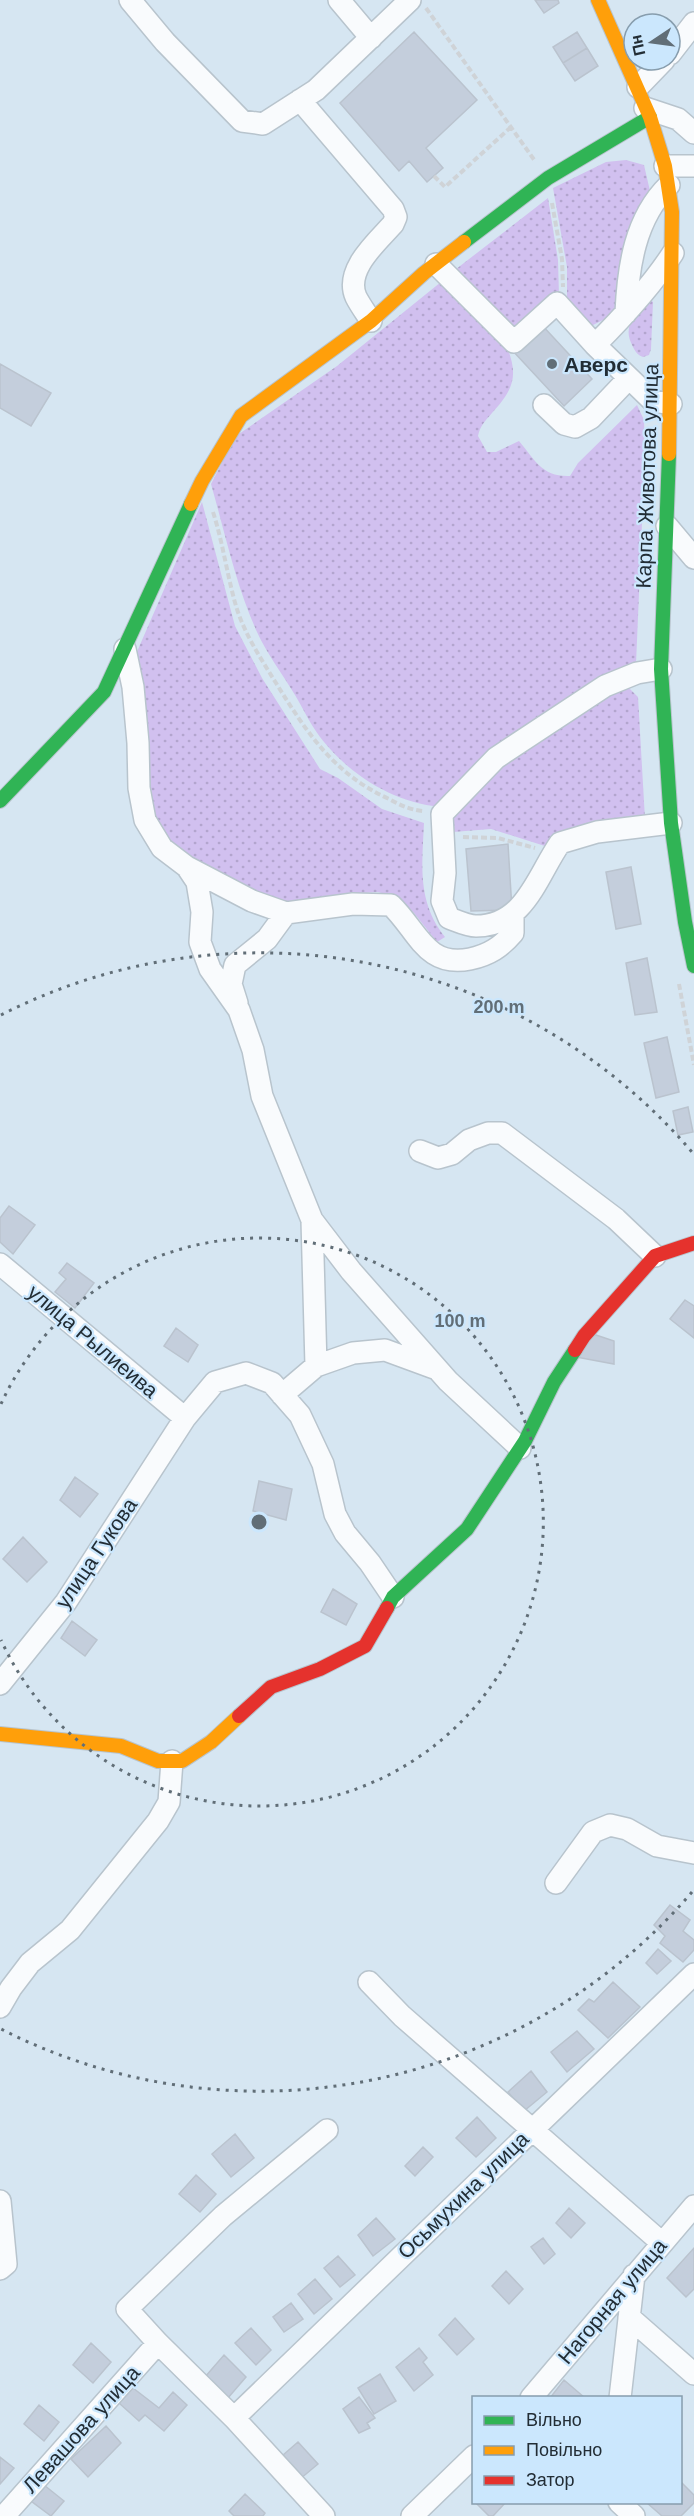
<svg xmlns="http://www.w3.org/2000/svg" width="694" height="2516" font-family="Helvetica,sans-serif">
<defs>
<pattern id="grass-dots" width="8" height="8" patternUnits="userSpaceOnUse" patternTransform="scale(1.5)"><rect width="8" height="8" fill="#d1c0ef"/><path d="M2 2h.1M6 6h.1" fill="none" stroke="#b3a5ce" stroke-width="1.8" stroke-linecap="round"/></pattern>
</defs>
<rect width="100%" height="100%" fill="#d6e6f2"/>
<path fill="url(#grass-dots)" d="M626 160 644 165 650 191 638 220 615 314 589 327 567 299V267L553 188 606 162Z
M548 198 558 260 559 296 514 338 451 273Z
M441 282 506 345C519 375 514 389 492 413 485 421 480 426 478 436L487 452H496L519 441C535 460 542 477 570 476L578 463 637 405 644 420 645 452 636 664 440 807C394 802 353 777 324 742 312 728 304 710 295 695 283 675 267 654 257 632 236 586 225 533 211 484L236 436 337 366Z
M647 297 653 302 651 349 649 355 643 357C638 355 636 353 633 347 621 326 636 314 647 297Z
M202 502 235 626 262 678 320 769 338 778 382 809 424 823C422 866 417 902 445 937L437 942 414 913 398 898 378 892 343 894 287 904 250 888 168 845 154 816 136 654Z
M628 687 638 697 645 819 548 847 491 829 453 832 447 819 499 763 589 705Z"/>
<path fill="#c4cedc" stroke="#bac3ce" stroke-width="1.5" d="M535 0H558L559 3 544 13Z
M414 32 477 100 426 148 443 168 427 182 409 161 399 171 340 103Z
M577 32 587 48 563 63 553 47Z
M587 48 598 66 575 81 563 63Z
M540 323 592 379 564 406 512 350Z
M0 364 51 393 31 426 0 408Z
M508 844 512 910 471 911 466 849Z
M631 867 641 924 616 929 606 872Z
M647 958 657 1012 635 1015 626 963Z
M667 1037 679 1092 656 1098 644 1043Z
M688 1107 693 1132 678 1135 673 1111Z
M9 1206 35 1225 13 1254 0 1242V1218Z
M67 1263 94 1283 75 1308 55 1292 66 1279 59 1273Z
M685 1300 694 1306V1338L670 1319Z
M176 1328 198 1345 188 1362 164 1346Z
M590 1333 614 1341V1364L576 1357Z
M75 1477 98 1494 80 1517 60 1500Z
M259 1481 292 1489 286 1520 253 1511Z
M23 1537 47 1562 27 1582 3 1559Z
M333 1589 357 1604 346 1625 321 1612Z
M72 1621 97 1640 85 1656 61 1638Z
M670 1905 690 1920 683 1931 694 1940V1950L683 1962 660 1943 665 1936 654 1925Z
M658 1949 671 1961 657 1974 646 1963Z
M613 1982 640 2007 608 2038 578 2010 589 1999 594 2002Z
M577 2031 594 2049 567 2072 551 2052Z
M531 2071 547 2092 524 2111 508 2092Z
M477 2117 496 2138 476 2157 456 2138Z
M235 2134 254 2158 231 2177 212 2154Z
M423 2147 433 2157 415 2176 405 2166Z
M196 2175 216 2194 200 2212 179 2194Z
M569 2208 585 2223 571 2238 556 2223Z
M376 2218 395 2239 373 2256 358 2235Z
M543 2238 555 2254 544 2264 531 2247Z
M694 2248V2289L686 2297 667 2278Z
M338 2256 355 2275 340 2287 324 2268Z
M506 2271 523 2289 509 2304 492 2286Z
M315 2279 332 2299 314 2314 298 2294Z
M291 2303 303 2319 284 2332 273 2317Z
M455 2318 474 2339 457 2355 439 2335Z
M251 2328 271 2350 256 2365 235 2343Z
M91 2343 111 2362 93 2383 73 2365Z
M419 2348 427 2358 423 2362 433 2375 414 2391 396 2367Z
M224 2355 246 2377 228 2398 205 2377Z
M380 2374 396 2401 374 2414 358 2388Z
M564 2380 585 2398H550Z
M133 2388 159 2408 173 2392 187 2405 164 2431 145 2415 139 2421 119 2403Z
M359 2397 375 2418 367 2423 370 2428 359 2433 343 2409Z
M39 2405 59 2422 44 2441 24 2424Z
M106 2426 121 2443 88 2477 71 2459Z
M298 2442 318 2464 300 2479 283 2455Z
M0 2457 14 2468 0 2484Z
M680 2481 694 2495V2503L681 2516H662L646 2502H680Z
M44 2485 64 2501 51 2516 31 2501Z
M245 2494 265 2513 263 2516H234L229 2511Z
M475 2502H506L493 2516H489Z"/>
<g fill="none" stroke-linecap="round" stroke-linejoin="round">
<g stroke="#b8c4cd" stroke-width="24">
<path id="street" d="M130 0 165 42 242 121 263 124 316 90 410 0
M339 0 371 38
M670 54 694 23
M638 87 664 60
M300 100 393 209 396 217 393 224C377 242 344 270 356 297 360 305 366 313 371 321
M645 108 678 119 694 133
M665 166H694
M436 264 514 342 557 303 595 345
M626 313C628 267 635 218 669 185
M671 404 653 401 595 345C623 317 651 287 673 253
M544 405 564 424 575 427 591 418 629 378
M667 526 694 558
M125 649 133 687 138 743 139 788 145 820 162 848 187 867 197 882 202 912 200 942 210 969 239 1010 253 1050 262 1096 312 1220 351 1271 448 1381 520 1448
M661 669 637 673 605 686 514 746 496 758 442 814 445 873 442 901 449 918C457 921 468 926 476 926 525 926 537 876 560 843L597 832 671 823
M187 867 252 901 286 913
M237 1003 231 984 235 965 267 939 286 913 353 904 391 905C418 931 426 968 470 959 489 955 501 947 513 933V914
M420 1151 438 1158 452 1154 469 1140 488 1133H502L616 1219 655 1256
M312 1220 316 1366
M0 1264 185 1418
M282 1395 316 1366 353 1353 385 1350 434 1368
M0 1684 66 1602 185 1418 215 1382 246 1373 272 1383 300 1415 323 1464 335 1514 345 1533 370 1563 393 1597
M556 1883 593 1832 610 1825 627 1829 657 1846 694 1853
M369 1982 402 2016 662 2243
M0 2007 11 1988 30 1963 70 1930 158 1821 169 1802 172 1761
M0 2201 6 2264 0 2269
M629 2317 694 2374
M531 2398 694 2206
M620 2398 634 2275
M234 2418 694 1974
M619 2502 634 2516
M4 2516 158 2343
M324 2516 234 2418 158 2343 127 2309 223 2216 327 2130
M412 2516 474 2456"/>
</g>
<g stroke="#b8c4cd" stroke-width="16">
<path id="fast" d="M464 242 548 178 650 117
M669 454 661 669 671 823 685 922 694 966
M0 801 104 692 191 504
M387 1608 393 1597 467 1529 525 1441 554 1382 575 1350"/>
</g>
<g stroke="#b8c4cd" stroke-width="16">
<path id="slow" d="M598 0 650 117 665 166 672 212 669 454
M191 504 202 481 241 416 371 321 424 273 464 242
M0 1734 121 1746 158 1761H182L211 1742 239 1716"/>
</g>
<g stroke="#b8c4cd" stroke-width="16">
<path id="jam" d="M575 1350 584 1336 655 1256 694 1243
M239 1716 271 1687 320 1669 365 1646 387 1608"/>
</g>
<path stroke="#cfd3d7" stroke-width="4" stroke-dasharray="6 3" stroke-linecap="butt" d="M426 8 535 161
M434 176 445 187 511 127
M552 203 562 259 563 287
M213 512C223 543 227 575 236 606 244 633 261 659 276 683 307 733 334 774 389 799 400 805 410 810 423 811
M463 837 498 838 535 848
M679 984 694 1065"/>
<use href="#street" stroke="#f9fbfd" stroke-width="21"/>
<use href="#fast" stroke="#30b455" stroke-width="14"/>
<use href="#slow" stroke="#ff9f0a" stroke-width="14"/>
<use href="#jam" stroke="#e5322d" stroke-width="14"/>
</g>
<g fill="none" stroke="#616e77" stroke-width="3" stroke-dasharray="3 6">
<path d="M1 1404A284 284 0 1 1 1 1640"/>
<path d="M692 1892A569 569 0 0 1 1 2029M1 1015A569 569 0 0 1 692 1152"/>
</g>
<circle fill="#616e77" stroke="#cbe7fd" stroke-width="2" cx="552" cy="364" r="6"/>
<g text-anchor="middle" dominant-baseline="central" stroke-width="4.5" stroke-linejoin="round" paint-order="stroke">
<g font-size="21" font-weight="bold" fill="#222d35" stroke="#cbe7fd" text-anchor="start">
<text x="564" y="364">Аверс</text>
</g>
<g font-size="21" fill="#222d35" stroke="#cbe7fd">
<text transform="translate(647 476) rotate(-88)">Карпа Животова улица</text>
<text transform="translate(93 1341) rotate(40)">улица Рылиеива</text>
<text transform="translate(96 1553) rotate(-56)">улица Гукова</text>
<text transform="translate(463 2195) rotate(-44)">Осьмухина улица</text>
<text transform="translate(612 2301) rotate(-50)">Нагорная улица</text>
<text transform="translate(81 2429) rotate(-48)">Левашова улица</text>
</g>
</g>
<circle cx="259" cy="1522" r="9" fill="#616e77" stroke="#cbe7fd" stroke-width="3"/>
<g font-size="18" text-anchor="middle" font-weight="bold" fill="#616e77" stroke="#cbe7fd" stroke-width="4.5" stroke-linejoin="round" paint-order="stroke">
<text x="499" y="1013">200 m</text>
<text x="460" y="1327">100 m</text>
</g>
<rect x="472" y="2396" width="210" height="108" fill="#cbe7fd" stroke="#879dad" stroke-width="1.5"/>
<rect x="484" y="2416" width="30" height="9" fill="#30b455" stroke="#879dad" stroke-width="1.5"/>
<text x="526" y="2426" font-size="18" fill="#222d35">Вільно</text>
<rect x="484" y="2446" width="30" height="9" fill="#ff9f0a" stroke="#879dad" stroke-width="1.5"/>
<text x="526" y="2456" font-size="18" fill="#222d35">Повільно</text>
<rect x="484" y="2476" width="30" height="9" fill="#e5322d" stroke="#879dad" stroke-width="1.5"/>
<text x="526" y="2486" font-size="18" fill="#222d35">Затор</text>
<g transform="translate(652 42) rotate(257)"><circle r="28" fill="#cbe7fd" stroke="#879dad" stroke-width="1.5"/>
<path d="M0-4.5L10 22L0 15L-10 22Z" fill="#616e77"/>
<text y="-9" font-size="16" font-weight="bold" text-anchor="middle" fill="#222d35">Пн</text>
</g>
</svg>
